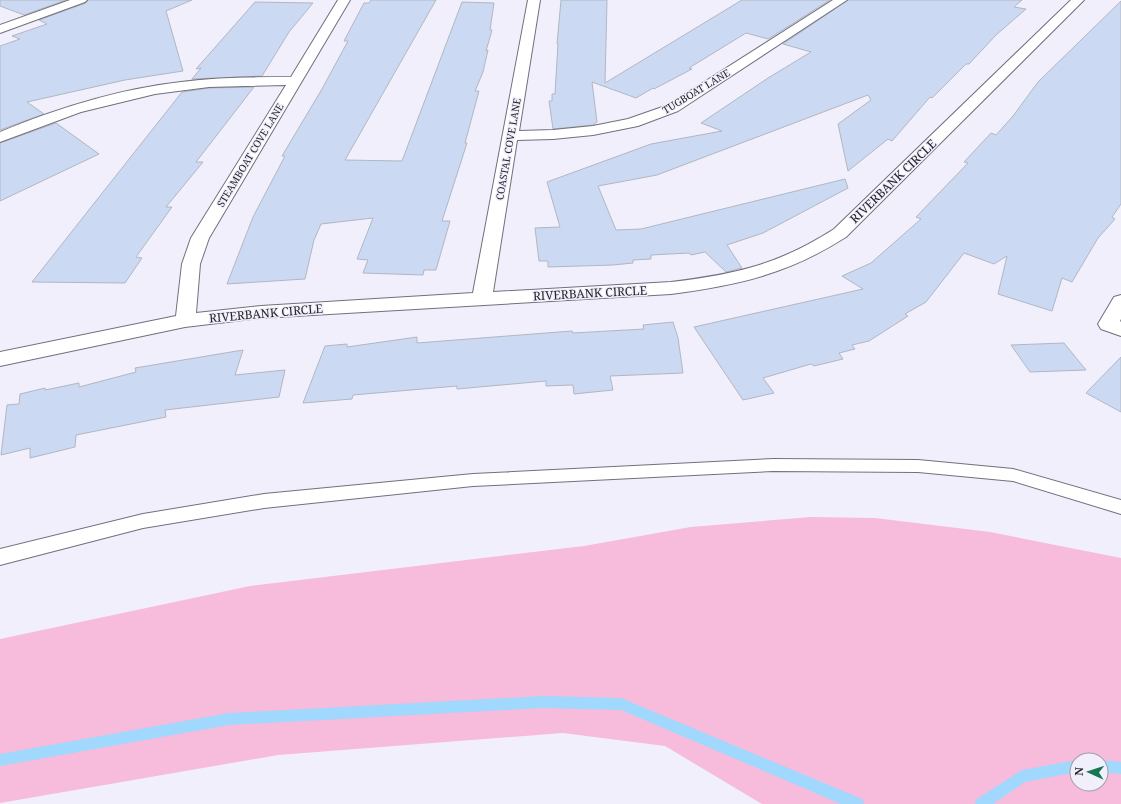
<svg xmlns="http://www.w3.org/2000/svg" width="1121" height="804" font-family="'Noto Serif',serif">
<rect width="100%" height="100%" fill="#f1effc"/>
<path fill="#f7bbdc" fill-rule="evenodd" d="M811 517 875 518 990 532 1121 558V804H762L665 746 563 733 278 755 0 803V639L250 586 584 546 691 527ZM1077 760H1101V784H1077Z"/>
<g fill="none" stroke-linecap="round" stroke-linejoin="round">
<path fill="#a1d8fd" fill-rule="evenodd" d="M543 696 621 698 862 799 864 804H841L621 710 543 708 229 725 0 766V754L229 713Z
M1077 760V772L1025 782 993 804H975L977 799 1022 770Z
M1100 760H1101L1121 762V774L1101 772Z"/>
</g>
<path fill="#ccd9f3" stroke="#b1b7c2" d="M0 0H66L24 15 0 6Z
M88 0H192L166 11 183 71 125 80 27 102 44 114 0 130V46L20 39 12 36 47 24 39 20 86 3Z
M371 0H436L345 160 402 161 462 2 494 3 490 30H492L486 51 488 50 483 72 475 91H479L465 143H467L442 221H450L436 270H424L423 275 363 273 368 260 357 259 373 218 321 224 314 240 305 279 227 284 253 217 285 156H282L322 89 348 41H344L364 3H369Z
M561 0H607L605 83 742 0H830L768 39 746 33 689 68 692 69 654 89 653 88 636 98 592 82 597 122 593 125 553 129 549 101H552V94H555L558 44H557Z
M848 0H1022L1014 7 1026 9 996 35 969 64H966L932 98 930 97 892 141 888 139 848 171 838 124 871 100 868 95 657 175 598 186 616 230 641 229 845 179 848 188 763 233 727 245 742 268 726 272 705 252 691 255 689 253 651 255V259L633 260V263L613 265 548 267V261H539L535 228 560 227 547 182 651 144 722 131 701 123 768 78 811 52 783 44Z
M1121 1V204L1112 217 1115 219 1098 238 1072 282 1062 278 1052 311 998 294 1007 256 994 264 964 253 926 302 905 314 908 316 869 341 852 345 855 349 839 353 843 359 814 366 811 364 763 378 774 393 743 400 694 327 863 289 842 276 871 263 921 219 916 217 968 163 964 162 991 133 996 135 1013 116 1038 82Z
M255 2 313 3 289 32 262 76 192 79 201 68 196 69Z
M254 87 196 162H203L166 207H172L136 257 142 258 125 283 32 282 182 92 209 88Z
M56 123 99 154 0 201V143Z
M673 322 678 338 683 373 610 376 613 390 574 394 573 385 546 386V381L457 389V386L353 395 352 399 303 403 325 346 347 344V347L417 337V343L572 331 573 333 644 329 643 325Z
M1064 343 1086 370 1030 372 1011 345Z
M243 350 235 375 285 370 279 397 165 410 166 417 76 435 75 447 30 458V448L1 455 7 405 19 404 20 394 45 388V390L79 383V387L136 372 135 368Z
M1121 357V412L1086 393Z"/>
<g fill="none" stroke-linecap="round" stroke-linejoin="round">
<g stroke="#71707b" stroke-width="2">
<path id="lane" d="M773 459 918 460 1013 469 1121 500V514L1013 481 918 472 773 471 473 486 264 508 143 528 0 565V549L143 514 264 494 473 474Z"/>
</g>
<g stroke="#71707b" stroke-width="2">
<path id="street" d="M70 0H87L85 2 0 33V25Z
M338 0H350L209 238 200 264 196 313 261 306 473 293 528 0H540L519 131 553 130 593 126 628 119 668 105 833 0H847L678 111 638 126 593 135 553 139 517 140 493 292 671 282C736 274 778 265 834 229L1071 0H1084L846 237C788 274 739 285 671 294L261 318 185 327 0 366V352L176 316 182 264 191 238 286 85 209 87 155 94 81 112 0 142V132C58 108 119 89 181 82 218 77 254 77 291 77Z
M1121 295V319L1120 321 1121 322V336L1101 329 1098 324 1114 297Z"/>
</g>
<use href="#lane" fill="#fff" fill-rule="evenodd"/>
<use href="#street" fill="#fff" fill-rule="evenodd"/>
</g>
<g text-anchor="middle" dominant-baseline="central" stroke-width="3" stroke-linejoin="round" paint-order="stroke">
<g font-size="10" fill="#26262a" stroke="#f1effc">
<text transform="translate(696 91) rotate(-31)">TUGBOAT LANE</text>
<text transform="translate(508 149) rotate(-80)">COASTAL COVE LANE</text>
<text transform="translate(250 155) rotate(-59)">STEAMBOAT COVE LANE</text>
</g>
<g font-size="12" fill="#26262a" stroke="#f1effc">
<text transform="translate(893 181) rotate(-44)">RIVERBANK CIRCLE</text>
<text transform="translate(590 293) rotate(-3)">RIVERBANK CIRCLE</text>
<text transform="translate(266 313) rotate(-5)">RIVERBANK CIRCLE</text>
</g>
</g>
<g transform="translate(1089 772) rotate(273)"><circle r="19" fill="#f1effc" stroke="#a09fa8"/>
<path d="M0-3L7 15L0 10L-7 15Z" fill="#16774e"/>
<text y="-6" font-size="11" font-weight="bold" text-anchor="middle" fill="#26262a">N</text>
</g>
</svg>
